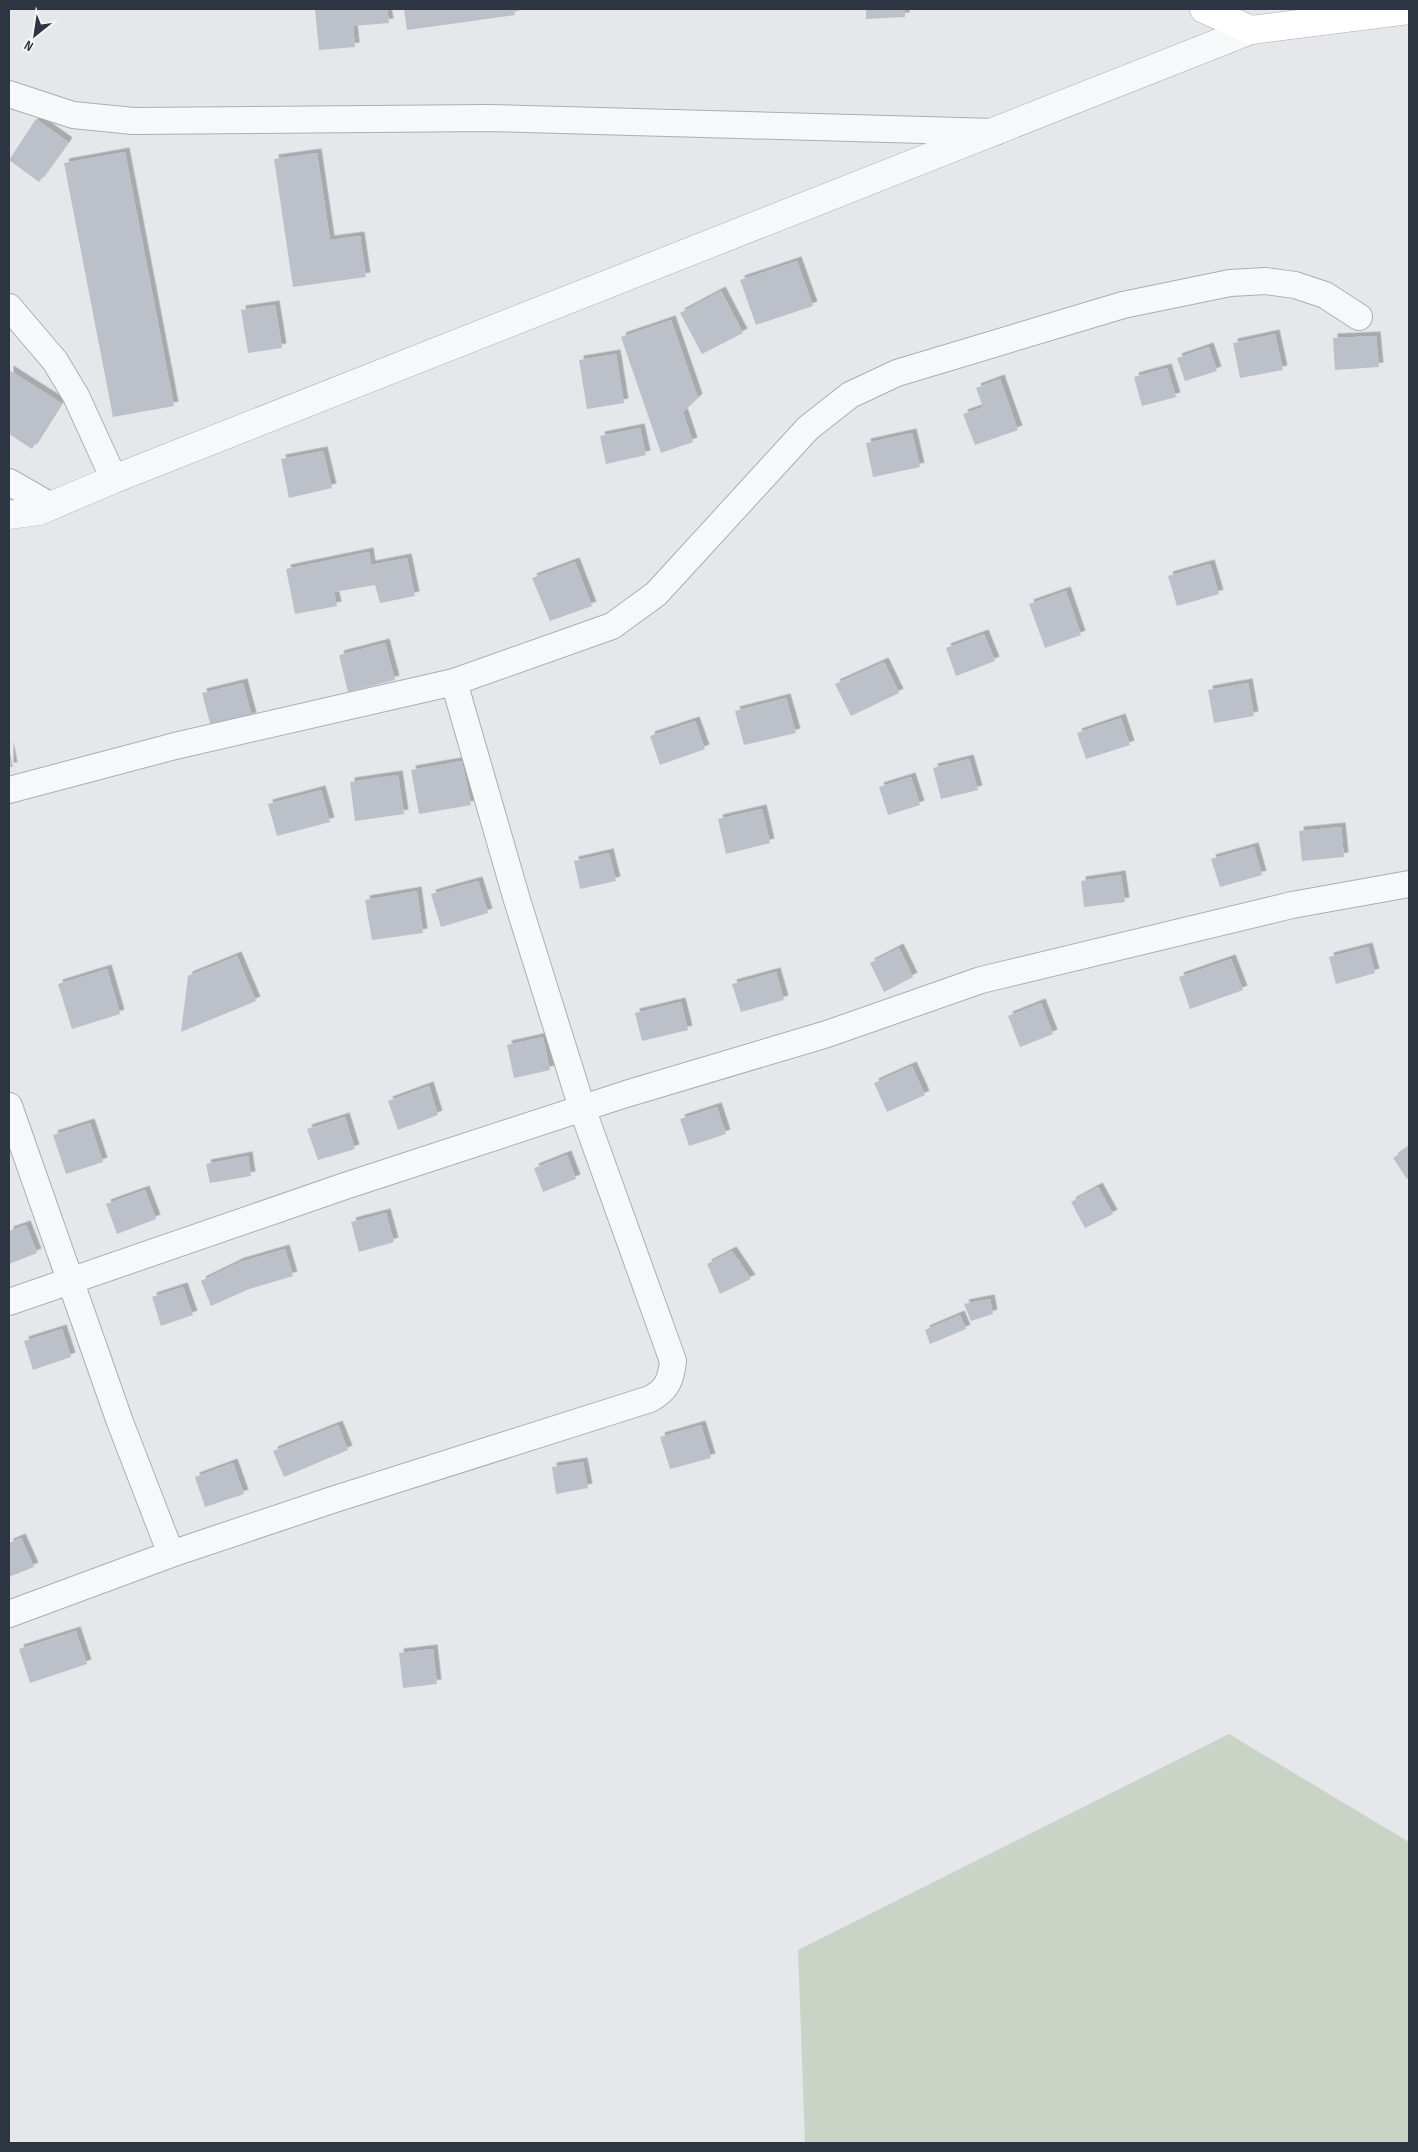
<svg xmlns="http://www.w3.org/2000/svg" width="1418" height="2152" font-family="'Sofia Sans Condensed',sans-serif">
<defs>
<filter id="shadow"><feDropShadow dx="4.5" dy="-4.5" stdDeviation="0" flood-color="#0004"/></filter>
</defs>
<rect width="100%" height="100%" fill="#e5e7eb"/>
<path fill="#cad4c6" d="M1229 1734 1409 1842V2143H805L798 1950Z"/>
<path fill="#bcc0c8" filter="url(#shadow)" d="M315 9H387L389 23 353 26 355 47 319 50Z
M404 9H514L515 15 407 30Z
M866 9H905V17L866 19Z
M36 119 68 142 39 182 9 160Z
M125 152 174 406 113 417 64 163Z
M317 153 330 240 360 236 366 277 293 287 274 159Z
M797 261 813 306 756 325 740 280Z
M721 291 743 333 702 354 680 313Z
M275 305 282 348 248 353 241 310Z
M671 320 698 398 683 412 693 442 661 453 621 337Z
M1275 334 1283 370 1240 378 1233 343Z
M1376 336 1379 367 1335 370 1333 338Z
M1209 347 1217 371 1185 381 1177 358Z
M616 354 624 403 587 409 579 360Z
M1167 368 1176 397 1142 406 1134 377Z
M9 370 61 403 32 449 9 434Z
M1000 379 1018 430 975 445 963 414 983 407 976 388Z
M640 428 646 455 606 464 600 436Z
M912 433 920 467 873 477 866 443Z
M323 451 332 488 289 498 281 459Z
M369 552 371 565 407 558 415 596 380 603 375 585 334 592 337 606 295 614 286 569Z
M575 562 592 606 550 621 532 578Z
M1210 564 1219 594 1177 606 1168 576Z
M1066 591 1081 635 1045 648 1029 604Z
M984 634 995 661 956 676 946 648Z
M385 643 395 680 348 692 339 655Z
M884 662 899 693 851 716 835 684Z
M243 683 252 717 211 727 202 693Z
M1248 683 1254 716 1214 723 1208 690Z
M786 698 796 733 744 745 735 711Z
M1121 718 1130 745 1086 759 1077 733Z
M695 721 705 749 660 765 650 736Z
M9 746 13 767H9Z
M969 759 978 790 941 799 933 768Z
M462 761 471 805 419 814 411 770Z
M398 775 404 814 355 821 350 782Z
M911 777 920 805 888 815 879 787Z
M321 790 330 822 277 836 268 804Z
M762 809 770 843 726 854 718 819Z
M1341 827 1344 857 1302 861 1299 831Z
M1254 847 1262 875 1220 887 1211 859Z
M609 853 616 881 580 889 574 861Z
M1121 875 1125 902 1084 907 1081 881Z
M478 881 488 913 441 927 431 894Z
M417 891 423 933 372 940 365 900Z
M1368 947 1375 973 1336 984 1329 957Z
M899 948 913 977 884 992 870 963Z
M237 956 256 1001 181 1032 188 976Z
M1231 959 1243 990 1190 1009 1179 977Z
M107 969 120 1014 72 1029 58 984Z
M776 972 784 1000 741 1012 732 984Z
M681 1002 688 1030 642 1041 635 1013Z
M1041 1003 1053 1034 1020 1047 1008 1016Z
M543 1037 550 1070 514 1078 507 1045Z
M912 1066 925 1095 887 1112 874 1083Z
M429 1086 438 1115 398 1130 388 1101Z
M717 1107 726 1134 689 1146 680 1119Z
M345 1117 355 1149 318 1160 307 1129Z
M90 1123 103 1162 66 1174 53 1135Z
M1409 1147V1177L1407 1179 1393 1158Z
M567 1155 576 1179 543 1192 534 1168Z
M248 1156 251 1176 210 1183 206 1164Z
M1098 1187 1113 1214 1085 1228 1071 1202Z
M145 1190 156 1219 117 1234 106 1204Z
M386 1213 394 1242 359 1252 351 1222Z
M26 1225 37 1253 9 1264V1231Z
M285 1249 293 1276 249 1289 211 1306 201 1281 240 1262Z
M732 1251 751 1279 720 1294 707 1264Z
M183 1287 193 1315 161 1326 152 1297Z
M990 1299 993 1314 971 1321 964 1304Z
M960 1315 966 1329 930 1344 925 1330Z
M62 1329 71 1357 33 1370 24 1341Z
M338 1425 348 1450 284 1477 273 1451Z
M701 1425 711 1458 670 1469 660 1437Z
M583 1462 588 1488 556 1494 552 1467Z
M233 1463 244 1494 205 1507 195 1477Z
M21 1538 34 1567 9 1577V1543Z
M76 1631 87 1664 30 1683 19 1649Z
M433 1649 437 1684 403 1688 399 1653Z"/>
<g fill="none" stroke-linecap="round" stroke-linejoin="round">
<g stroke="#aaaeb5" stroke-width="28">
<path id="minor" d="M9 94 73 115 133 121 488 118 995 132
M9 307 55 361 76 396 114 479
M9 482 51 506
M9 790 175 746 454 682 612 626 656 594 808 428 850 395 897 373 1123 305 1230 283 1266 281 1295 285 1325 295 1359 317
M9 1106 120 1422 171 1554
M9 1302 345 1186 626 1094 827 1034 981 980 1292 905 1409 884
M9 1614 171 1554 332 1500 650 1399C667 1390 671 1380 673 1361L582 1108 517 900 454 682"/>
</g>
<g stroke="#aaaeb5" stroke-width="29">
<path id="tertiary" d="M9 515 39 511 114 479 1251 30"/>
</g>
<g stroke="#aaaeb5" stroke-width="29">
<path id="secondary" d="M1204 9 1251 30 1409 10"/>
</g>
<use href="#minor" stroke="#f7f8fa" stroke-width="26"/>
<use href="#tertiary" stroke="#f7f8fa" stroke-width="28"/>
<use href="#secondary" stroke="#fff" stroke-width="28"/>
</g>
<rect width="1418" height="2152" fill="none" stroke="#2d3543" stroke-width="20"/>
<g transform="translate(35 35) rotate(210)" stroke="#f4f6f9" stroke-width="4" paint-order="stroke">
<path d="M0-4L9 19L0 12L-9 19Z" fill="#2d3543"/>
<text y="-8" font-size="14" font-weight="bold" text-anchor="middle" fill="#2d3543">N</text>
</g>
</svg>
